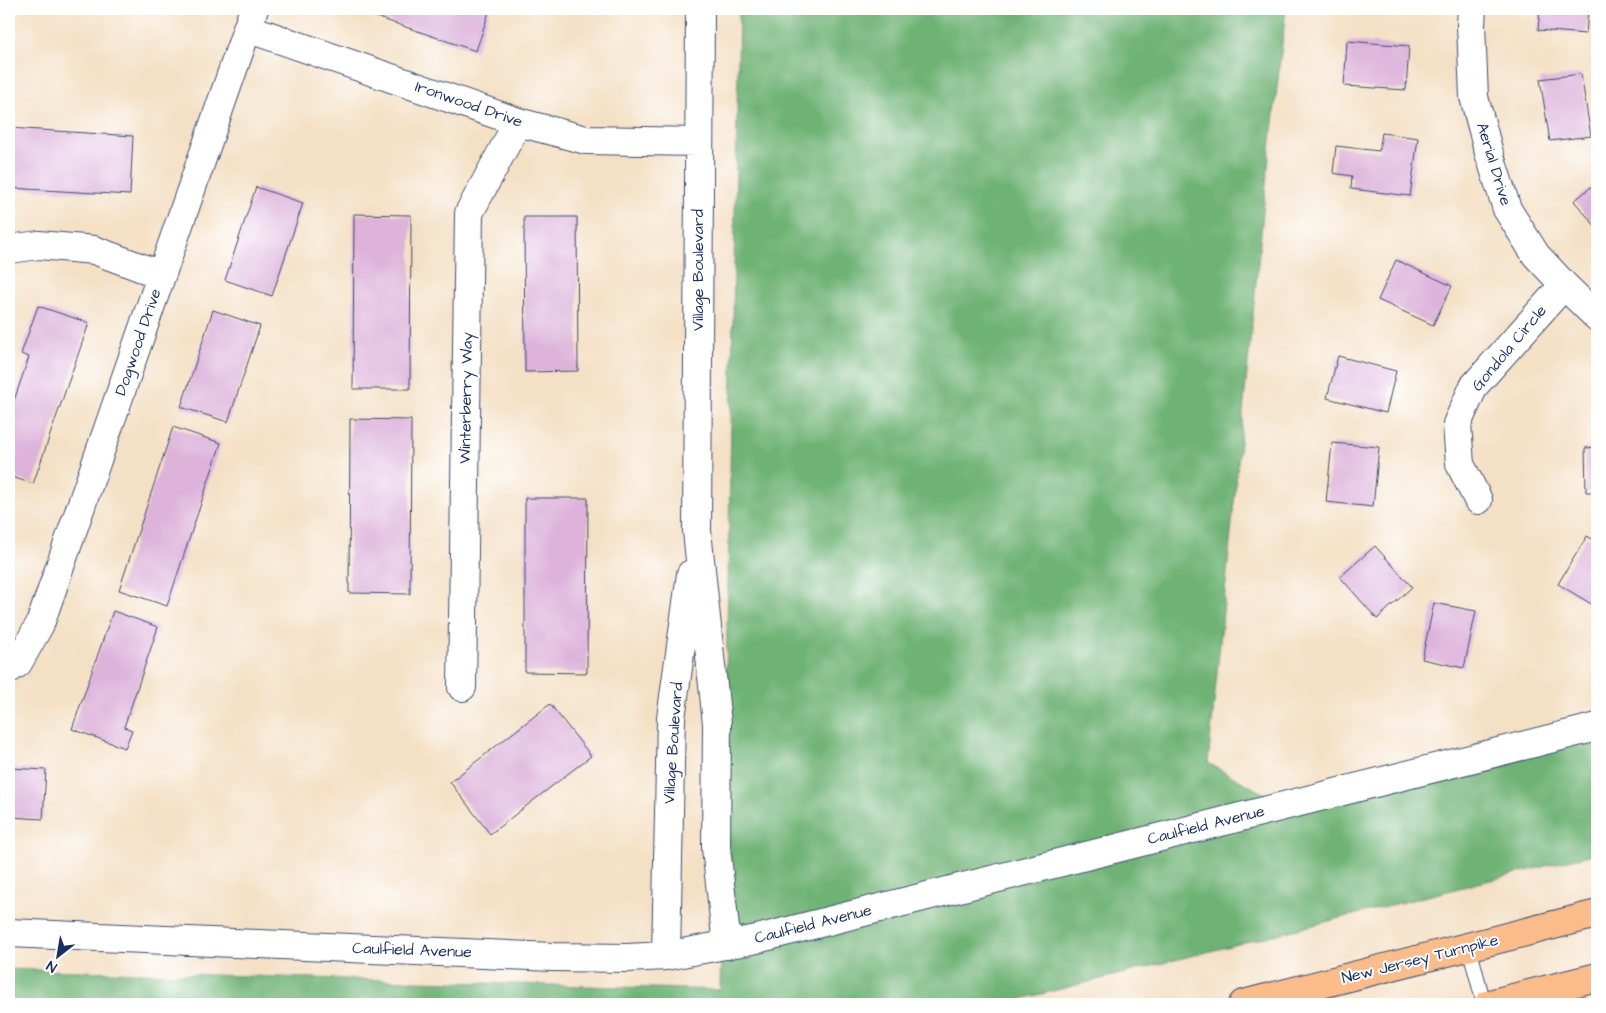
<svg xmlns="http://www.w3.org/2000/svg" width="1606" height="1013" font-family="'Architects Daughter',sans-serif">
<rect width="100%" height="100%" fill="#fff"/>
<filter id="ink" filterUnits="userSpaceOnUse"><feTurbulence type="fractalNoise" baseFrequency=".02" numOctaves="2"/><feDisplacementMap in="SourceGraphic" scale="10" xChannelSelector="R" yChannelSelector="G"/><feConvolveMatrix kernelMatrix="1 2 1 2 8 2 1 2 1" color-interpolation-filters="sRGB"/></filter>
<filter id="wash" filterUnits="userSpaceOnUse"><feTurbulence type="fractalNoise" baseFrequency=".0096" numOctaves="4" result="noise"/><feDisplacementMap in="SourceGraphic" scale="20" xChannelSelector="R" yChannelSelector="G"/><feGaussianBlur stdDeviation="1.12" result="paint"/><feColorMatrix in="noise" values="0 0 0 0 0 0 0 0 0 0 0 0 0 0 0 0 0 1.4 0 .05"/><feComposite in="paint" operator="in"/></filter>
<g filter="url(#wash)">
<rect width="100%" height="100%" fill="#f4e0c5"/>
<path fill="#6eb275" stroke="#44706a" d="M739 9H1286L1265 193 1208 763 1292 809 1597 738V853L1002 1004H9V969L720 990Z"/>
<g id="blocks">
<path fill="#ddb2db" d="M353 9H490L476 51Z
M1540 9H1588L1586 34 1538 30Z
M1347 41 1409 46 1406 90 1344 86Z
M1581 74 1591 136 1550 141 1540 79Z
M9 128 133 136 130 195 9 188Z
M1382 133 1418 138 1410 196 1351 189 1352 176 1333 173 1336 146 1379 151Z
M1597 182V228L1574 201Z
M256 187 303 203 272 296 225 280Z
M354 214 411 215 410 389H353Z
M524 217H577L578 371 525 372Z
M1396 260 1452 286 1433 325 1378 300Z
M38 306 89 323 33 484 9 476V415L29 357 21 354Z
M213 310 260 326 228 422 181 407Z
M1338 356 1396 371 1386 413 1327 398Z
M350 419 411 420 410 594 349 593Z
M173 427 221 443 167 606 119 590Z
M1332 443 1379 447 1373 507 1326 502Z
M1597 447V492H1586L1585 448Z
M525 498H588L587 673 525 672Z
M1587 536 1597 542V598L1593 605 1558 584Z
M1375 546 1412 587 1377 619 1340 577Z
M1434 603 1476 611 1464 668 1422 659Z
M113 611 158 627 124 727 132 730 125 748 72 729Z
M550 704 591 756 490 834 450 782Z
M9 768 46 770 43 819 9 817Z"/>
</g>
</g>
<g filter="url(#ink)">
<use href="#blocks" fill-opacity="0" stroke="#3c4a6d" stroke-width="1"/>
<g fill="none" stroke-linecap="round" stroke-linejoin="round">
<g stroke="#3c4a6d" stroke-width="16">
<path id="lane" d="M1469 947 1484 1004"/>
</g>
<g stroke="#3c4a6d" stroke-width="30">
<path id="street" d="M700 9 697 531 717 724 716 848 727 945
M1472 9 1471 25 1474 97 1489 153 1507 209 1536 255 1564 285 1597 317
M247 28 518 122 586 140 699 142
M9 249 39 245 94 250 161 275
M1478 500 1460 464 1457 424 1474 386 1564 285
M9 669 18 663 40 624 254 9
M462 687 469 213 518 122
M9 933 553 957 627 958 666 956 757 939 1597 727
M666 956 671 718 691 574"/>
</g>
<g stroke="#3c4a6d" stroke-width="30">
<path id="highway" d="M1243 1004 1597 914
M1489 1004 1597 977"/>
</g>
<use href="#lane" stroke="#fff" stroke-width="14"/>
<use href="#street" stroke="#fff" stroke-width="28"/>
<use href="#highway" stroke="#f9bc8a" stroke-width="28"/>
</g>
</g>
<g text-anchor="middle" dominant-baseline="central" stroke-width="4" stroke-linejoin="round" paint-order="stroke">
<g font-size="16" fill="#1b2f5e" stroke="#fff">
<text transform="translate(469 104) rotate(19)">Ironwood Drive</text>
<text transform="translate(1494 164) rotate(73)">Aerial Drive</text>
<text transform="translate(698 270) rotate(-90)">Village Boulevard</text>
<text transform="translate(138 342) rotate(-71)">Dogwood Drive</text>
<text transform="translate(1509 348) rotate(-50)">Gondola Circle</text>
<text transform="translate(466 398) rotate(-89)">Winterberry Way</text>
<text transform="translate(673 743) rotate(-86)">Village Boulevard</text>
<text transform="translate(1206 825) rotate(-14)">Caulfield Avenue</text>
<text transform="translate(813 924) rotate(-14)">Caulfield Avenue</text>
<text transform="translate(412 950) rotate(2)">Caulfield Avenue</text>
<text transform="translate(1420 959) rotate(-14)">New Jersey Turnpike</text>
</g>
</g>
<rect width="1606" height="1013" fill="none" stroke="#fff" stroke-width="30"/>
<g transform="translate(58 956) rotate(211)" stroke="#ffffff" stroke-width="4" paint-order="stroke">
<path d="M0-4L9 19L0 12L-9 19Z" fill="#1b2f5e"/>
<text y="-8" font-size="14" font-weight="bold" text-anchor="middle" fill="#1b2f5e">N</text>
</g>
</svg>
